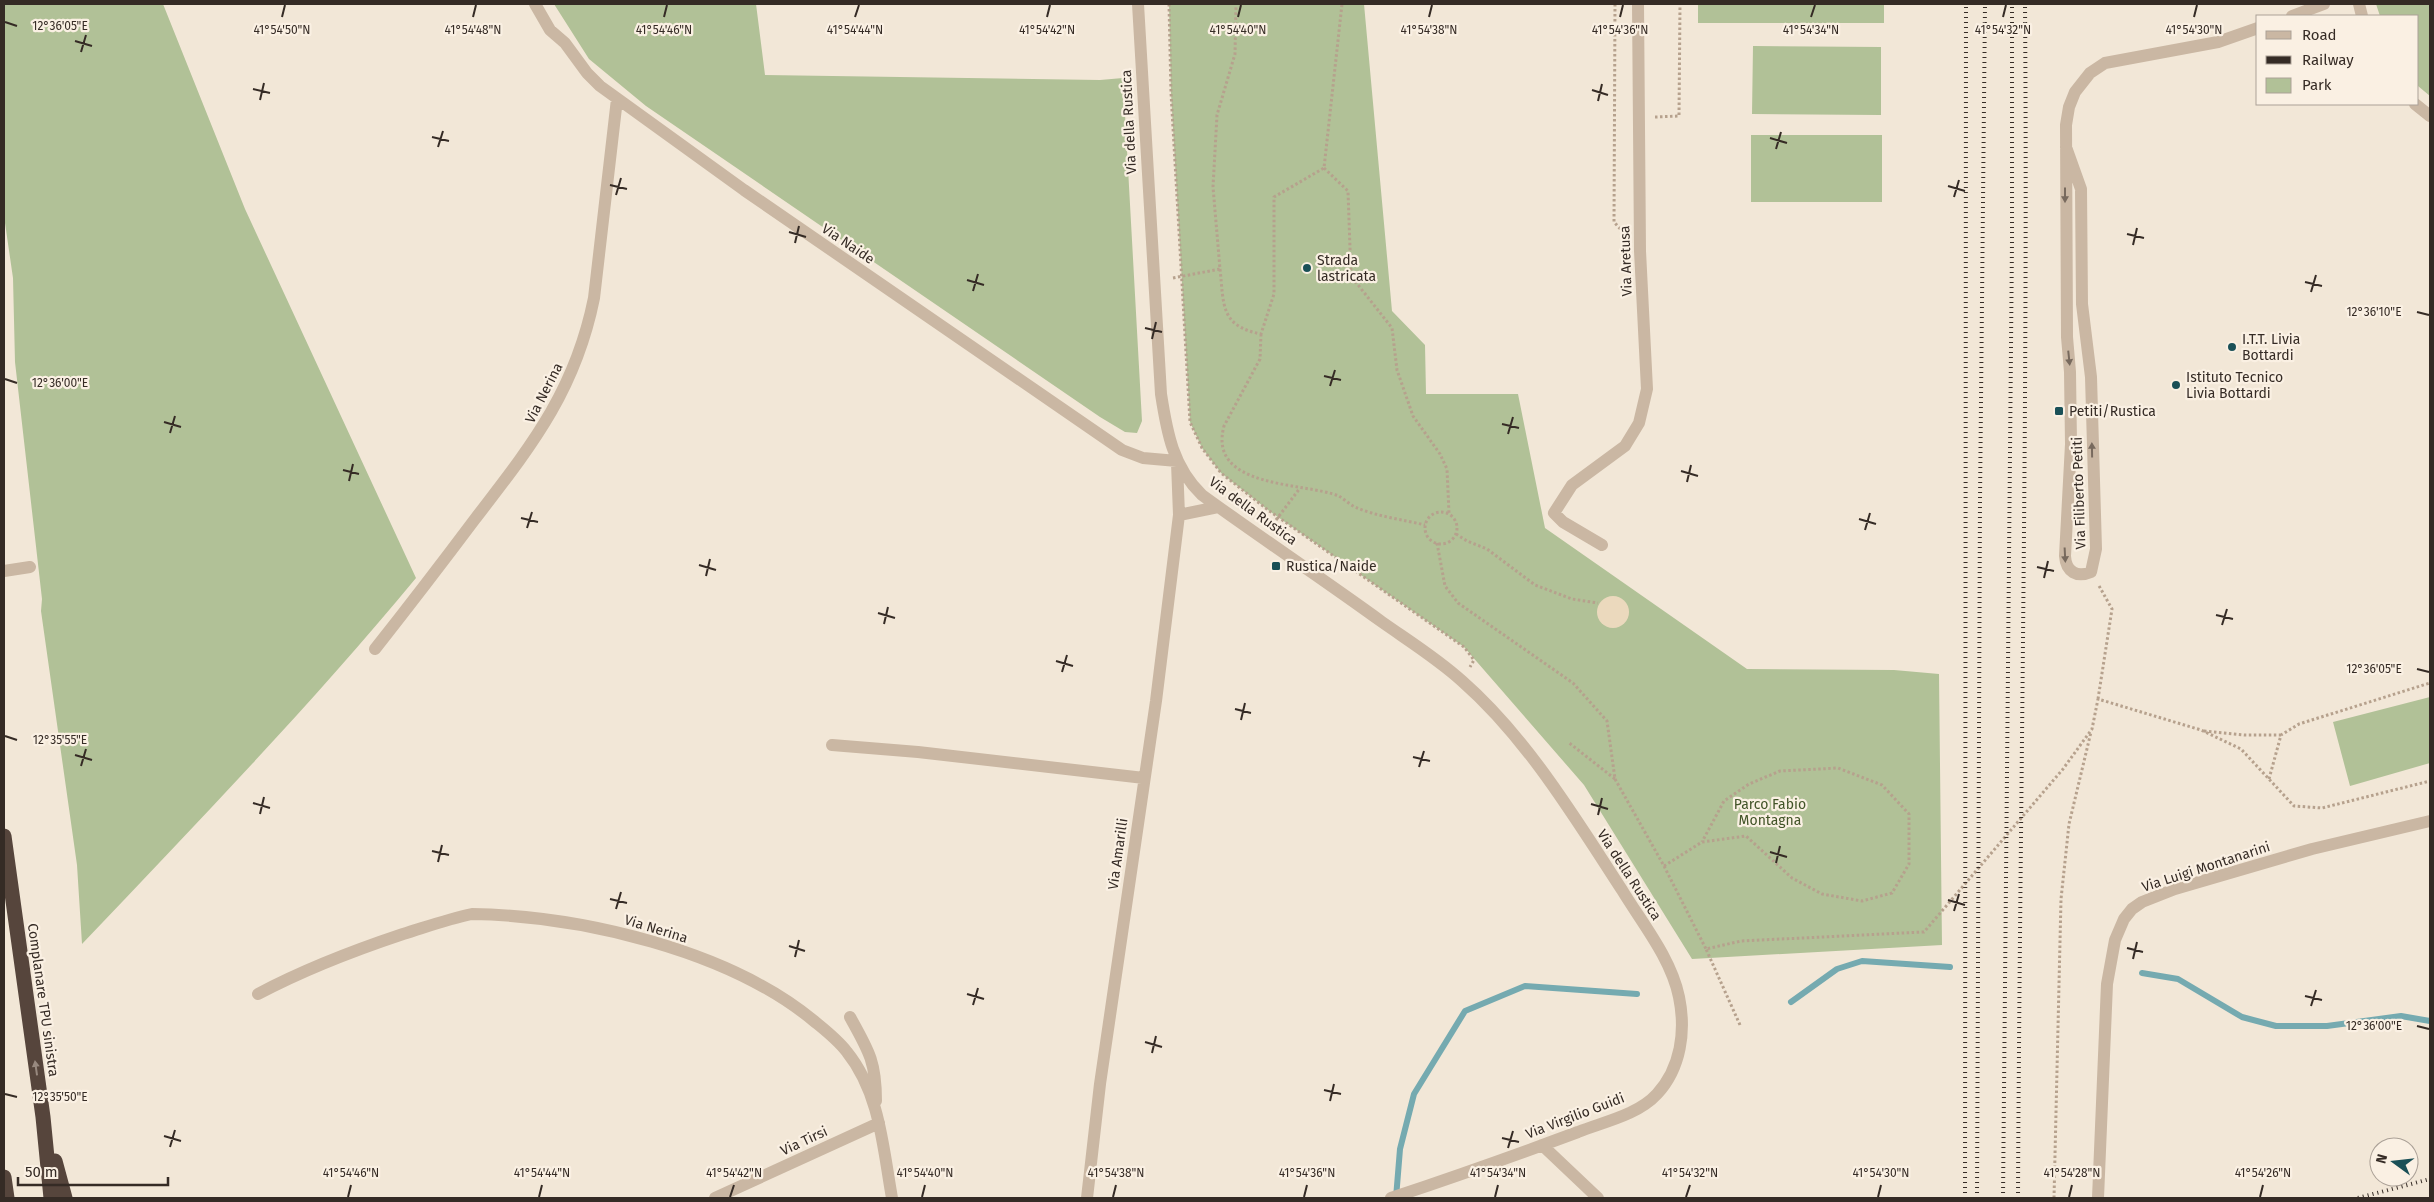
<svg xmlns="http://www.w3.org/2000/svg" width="2434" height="1202" font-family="'Fira Sans',sans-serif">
<rect width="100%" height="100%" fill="#f2e7d7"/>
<path fill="#b1c197" d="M4 4H163L245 209 416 578C311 705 196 824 82 944L77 865 41 611 42 599 15 362 13 278 5 223Z
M554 4H756L765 75 1100 80 1123 78 1142 421 1137 433 1125 432 1100 417 646 106 589 59Z
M1169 4H1364L1392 311 1425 345 1426 394H1518L1545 528 1747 669 1894 670 1939 674 1942 945 1692 959 1584 785 1464 647 1268 510 1221 473 1202 448 1190 422 1171 93Z
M1698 4H1884V23H1698Z
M2376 4H2430V96L2418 86V16H2380Z
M1753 46 1881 47V115L1752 114Z
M1751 135H1882V202H1751Z
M2430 697V763L2350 786 2333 722Z"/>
<path fill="#ebd9bd" d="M1597 612a16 16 0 1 1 32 0a16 16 0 1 1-32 0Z"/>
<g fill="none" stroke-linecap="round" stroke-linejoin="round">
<path stroke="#75aab0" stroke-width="6" d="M2142 973 2178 979 2242 1017 2276 1026H2327L2401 1016 2430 1021
M1791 1002 1837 969 1862 961 1950 967
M1396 1198 1400 1149 1414 1094 1465 1011 1525 986 1637 994"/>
<path stroke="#b6a18d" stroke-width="3" stroke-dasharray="2.5 2.5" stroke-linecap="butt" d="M1169 4 1171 93 1190 422 1202 448 1221 473 1268 510 1464 647 1474 660 1470 667
M1615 4 1614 222 1623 232
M1655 117 1679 116 1680 4
M1324 168 1348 191 1351 276 1392 328 1397 370 1413 416 1440 454 1447 469 1449 513
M1220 269C1224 305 1220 326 1261 334L1274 294V197L1324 168 1342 4
M1173 278 1220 269 1213 187 1217 115 1235 54 1236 4
M1261 334 1260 359 1224 426C1207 489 1304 482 1339 496 1344 499 1349 504 1355 507 1375 516 1404 520 1425 525
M1425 528a16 16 0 1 1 32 0a16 16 0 1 1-32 0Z
M1273 524 1300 488
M1456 534 1467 541 1487 549 1535 585 1572 599 1598 603
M1437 543 1445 586 1458 603 1573 683 1607 721 1615 779 1568 742
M2098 699 2112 609 2098 584
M2204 731 2244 735H2281
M1615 779 1664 866 1706 949
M2269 779 2281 735 2299 724 2430 683
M1664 866 1702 842 1746 836 1792 878 1822 894 1862 901 1892 893 1909 864V814L1882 785 1838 768 1780 771 1749 784 1724 801 1702 842
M1740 1025 1706 949 1741 941 1924 932 2063 769 2092 729 2098 699 2201 730 2241 749 2294 806 2322 808 2430 781
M2054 1198 2061 899 2069 824 2091 732"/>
<path stroke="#cab7a3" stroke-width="12" d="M535 4 550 30 565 43 587 73 600 86 744 190 1122 450 1143 458 1177 461
M1138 4 1161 394C1167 433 1173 467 1202 495 1261 538 1323 579 1382 622 1409 641 1438 659 1462 681 1527 738 1575 818 1622 890 1642 923 1671 958 1679 997 1686 1031 1681 1068 1657 1094 1638 1115 1603 1122 1578 1132 1516 1155 1454 1177 1391 1198
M2359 4 2362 16
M2292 16 2324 4
M2415 104 2430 116
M2066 147 2081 189 2082 304 2091 377 2096 549 2091 572C2077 578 2066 572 2065 556L2071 444 2070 372 2067 337 2066 125 2069 107 2075 92 2090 73 2105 63 2218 42 2258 28
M1177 463 1179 515 1218 507
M1602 545 1563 522 1554 513 1572 485 1625 446 1639 423 1647 389 1640 251 1638 4
M4 571 30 567
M375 649C409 606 442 563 475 519 531 446 575 392 594 298L617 99
M832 745 918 752 1144 778
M258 994C305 969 352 951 403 934 426 927 448 919 472 914 582 916 728 950 814 1021 825 1030 838 1040 847 1052 880 1093 883 1148 892 1198
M850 1017C869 1051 876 1062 876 1101
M1542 1145 1598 1198
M715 1198 879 1123
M1087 1198 1100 1084 1156 701 1179 515
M2098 1198 2107 984 2115 940 2124 919 2132 909 2142 902 2175 889 2312 849 2430 821"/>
<path stroke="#56453c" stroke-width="15" d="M4 836 43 1117 51 1198
M55 1161 65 1198
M4 1177 7 1198"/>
<path stroke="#352b25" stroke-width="4" stroke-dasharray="1 4" stroke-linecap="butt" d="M1965 1198 1966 4
M1977 1198 1980 500 1985 4
M2003 1198 2012 241V4
M2018 1198C2020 800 2028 402 2025 4
M2358 1198 2430 1179"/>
</g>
<defs><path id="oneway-solid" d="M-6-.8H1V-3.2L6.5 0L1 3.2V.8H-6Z" transform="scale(1.25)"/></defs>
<g fill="#786a5e">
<use href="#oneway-solid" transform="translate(2065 195) rotate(90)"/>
<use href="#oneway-solid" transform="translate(2069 358) rotate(84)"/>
<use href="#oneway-solid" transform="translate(2092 450) rotate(-91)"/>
<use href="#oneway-solid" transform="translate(2065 555) rotate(87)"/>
</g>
<use fill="#98897f" href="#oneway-solid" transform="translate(36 1068) rotate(-98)"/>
<path fill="none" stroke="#352b25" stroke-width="2" d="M282 17 285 5M473 17 476 5M664 17 667 5M855 17 859 5M1047 17 1050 5M1238 17 1241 5M1429 17 1432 5M1620 17 1623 5M1811 17 1815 5M2003 17 2006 5M2194 17 2197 5M5 22 17 26M75 41 92 46M81 52 86 35M253 89 270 93M1592 90 1608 95M260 100 264 83M1598 101 1602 84M432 137 449 141M1770 138 1787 143M438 147 443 131M1776 149 1781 132M610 185 627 189M1948 186 1965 191M616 195 621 178M1954 197 1959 180M789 232 806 237M2127 234 2144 238M795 243 799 226M2133 245 2137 228M967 280 984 285M2305 282 2322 286M973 291 978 274M2311 292 2316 275M2417 312 2429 315M1145 328 1162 332M1152 339 1156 322M1324 376 1341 380M5 379 17 383M1330 386 1335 370M164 422 181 427M1502 424 1519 428M170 433 175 416M1508 434 1513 417M343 470 359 474M1681 471 1698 476M349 481 353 464M1687 482 1691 465M521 518 538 522M1859 519 1876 524M527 528 532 512M1865 530 1870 513M699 565 716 570M2037 567 2054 571M706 576 710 559M2044 578 2048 561M878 613 895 618M2216 615 2233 619M884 624 888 607M2222 625 2227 609M1056 661 1073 666M2417 669 2429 672M1062 672 1067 655M1235 709 1251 713M1241 720 1245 703M5 736 17 740M75 755 92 760M1413 757 1430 761M81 766 86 749M1419 767 1424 751M253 803 270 808M1591 804 1608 809M260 814 264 797M1598 815 1602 798M432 851 449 855M1770 852 1787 857M438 862 442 845M1776 863 1780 846M610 899 627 903M1948 900 1965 905M616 909 621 892M1954 911 1959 894M789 946 805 951M2127 948 2143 952M795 957 799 940M2133 959 2137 942M967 994 984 999M2305 996 2322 1000M973 1005 978 988M2311 1006 2316 990M2417 1026 2429 1029M1145 1042 1162 1047M1152 1053 1156 1036M1324 1090 1341 1094M5 1094 17 1097M1330 1101 1334 1084M164 1136 181 1141M1502 1138 1519 1142M170 1147 175 1130M1508 1148 1513 1131M348 1197 351 1185M539 1197 542 1185M730 1197 734 1185M922 1197 925 1185M1113 1197 1116 1185M1304 1197 1307 1185M1495 1197 1498 1185M1686 1197 1690 1185M1878 1197 1881 1185M2069 1197 2072 1185M2260 1197 2263 1185"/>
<g fill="#1a5057" stroke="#faf0e3" stroke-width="2">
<circle cx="1307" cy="268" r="5"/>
<circle cx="2232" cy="347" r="5"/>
<circle cx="2176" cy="385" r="5"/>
<rect x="2054" y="406" width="10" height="10" rx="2.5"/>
<rect x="1271" y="561" width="10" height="10" rx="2.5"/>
</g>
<g text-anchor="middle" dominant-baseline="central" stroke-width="4.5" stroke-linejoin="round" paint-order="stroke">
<g font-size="14" fill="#352b25" stroke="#faf0e3">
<text transform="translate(1129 122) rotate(-93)">Via della Rustica</text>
<text transform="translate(848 244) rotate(34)">Via Naide</text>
<text transform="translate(1626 261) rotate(-92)">Via Aretusa</text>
<text transform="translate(544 393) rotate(-63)">Via Nerina</text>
<text transform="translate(2079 493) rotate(-92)">Via Filiberto Petiti</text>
<text transform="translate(1253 511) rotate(36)">Via della Rustica</text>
<text transform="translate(1118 854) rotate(-82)">Via Amarilli</text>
<text transform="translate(2206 867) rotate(-18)">Via Luigi Montanarini</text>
<text transform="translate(1629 875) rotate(57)">Via della Rustica</text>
<text transform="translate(656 929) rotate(17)">Via Nerina</text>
<text transform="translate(43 1000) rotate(82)">Complanare TPU sinistra</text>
<text transform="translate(1575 1116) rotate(-21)">Via Virgilio Guidi</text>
<text transform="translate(804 1141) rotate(-25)">Via Tirsi</text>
</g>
<g font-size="14" fill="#352b25" stroke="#faf0e3" text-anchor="start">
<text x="1317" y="260">Strada<tspan x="1317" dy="16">lastricata</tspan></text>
<text x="2242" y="339">I.T.T. Livia<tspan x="2242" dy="16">Bottardi</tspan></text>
<text x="2186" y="377">Istituto Tecnico<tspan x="2186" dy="16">Livia Bottardi</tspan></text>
<text x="2069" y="411">Petiti/Rustica</text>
<text x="1286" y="566">Rustica/Naide</text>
</g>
<g font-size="14" fill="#425428" stroke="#faf0e3">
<text x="1770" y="804">Parco Fabio<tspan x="1770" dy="16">Montagna</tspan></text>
</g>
</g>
<g font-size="12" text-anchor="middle" fill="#352b25" stroke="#faf0e3" stroke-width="4.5" stroke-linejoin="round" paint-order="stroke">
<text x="60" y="30">12°36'05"E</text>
<text x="2194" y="34">41°54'30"N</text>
<text x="282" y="34">41°54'50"N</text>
<text x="473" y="34">41°54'48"N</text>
<text x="664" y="34">41°54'46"N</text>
<text x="855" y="34">41°54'44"N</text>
<text x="1047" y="34">41°54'42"N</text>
<text x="1238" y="34">41°54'40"N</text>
<text x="1429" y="34">41°54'38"N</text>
<text x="1620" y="34">41°54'36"N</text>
<text x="1811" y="34">41°54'34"N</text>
<text x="2003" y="34">41°54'32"N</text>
<text x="2374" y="316">12°36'10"E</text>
<text x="60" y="387">12°36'00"E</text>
<text x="2374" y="673">12°36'05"E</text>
<text x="60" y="744">12°35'55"E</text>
<text x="2374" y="1030">12°36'00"E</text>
<text x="60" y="1101">12°35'50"E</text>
<text x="351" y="1177">41°54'46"N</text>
<text x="542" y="1177">41°54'44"N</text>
<text x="734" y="1177">41°54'42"N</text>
<text x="925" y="1177">41°54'40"N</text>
<text x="1116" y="1177">41°54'38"N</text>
<text x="1307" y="1177">41°54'36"N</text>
<text x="1498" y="1177">41°54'34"N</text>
<text x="1690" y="1177">41°54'32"N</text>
<text x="1881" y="1177">41°54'30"N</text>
<text x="2072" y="1177">41°54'28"N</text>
<text x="2263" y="1177">41°54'26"N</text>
</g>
<rect width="2434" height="1202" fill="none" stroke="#352b25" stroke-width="10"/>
<rect x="2256" y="15" width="162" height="90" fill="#faf0e3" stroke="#aba197"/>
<rect x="2266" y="31" width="25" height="8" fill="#cab7a3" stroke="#aba197"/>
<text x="2302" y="40" font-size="15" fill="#352b25">Road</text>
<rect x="2266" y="56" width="25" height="8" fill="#352b25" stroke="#aba197"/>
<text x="2302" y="65" font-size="15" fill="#352b25">Railway</text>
<rect x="2266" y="78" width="25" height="15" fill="#b1c197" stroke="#aba197"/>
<text x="2302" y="90" font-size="15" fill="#352b25">Park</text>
<g transform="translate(2394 1162) rotate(285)"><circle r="24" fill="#faf0e3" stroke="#aba197"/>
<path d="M0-4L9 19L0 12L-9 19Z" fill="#1a5057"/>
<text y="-8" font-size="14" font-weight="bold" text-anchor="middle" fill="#352b25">N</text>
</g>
<path d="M18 1177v8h150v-8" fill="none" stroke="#352b25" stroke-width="2.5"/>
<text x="25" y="1177" font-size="15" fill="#352b25" stroke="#faf0e3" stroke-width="4" paint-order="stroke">50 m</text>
</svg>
